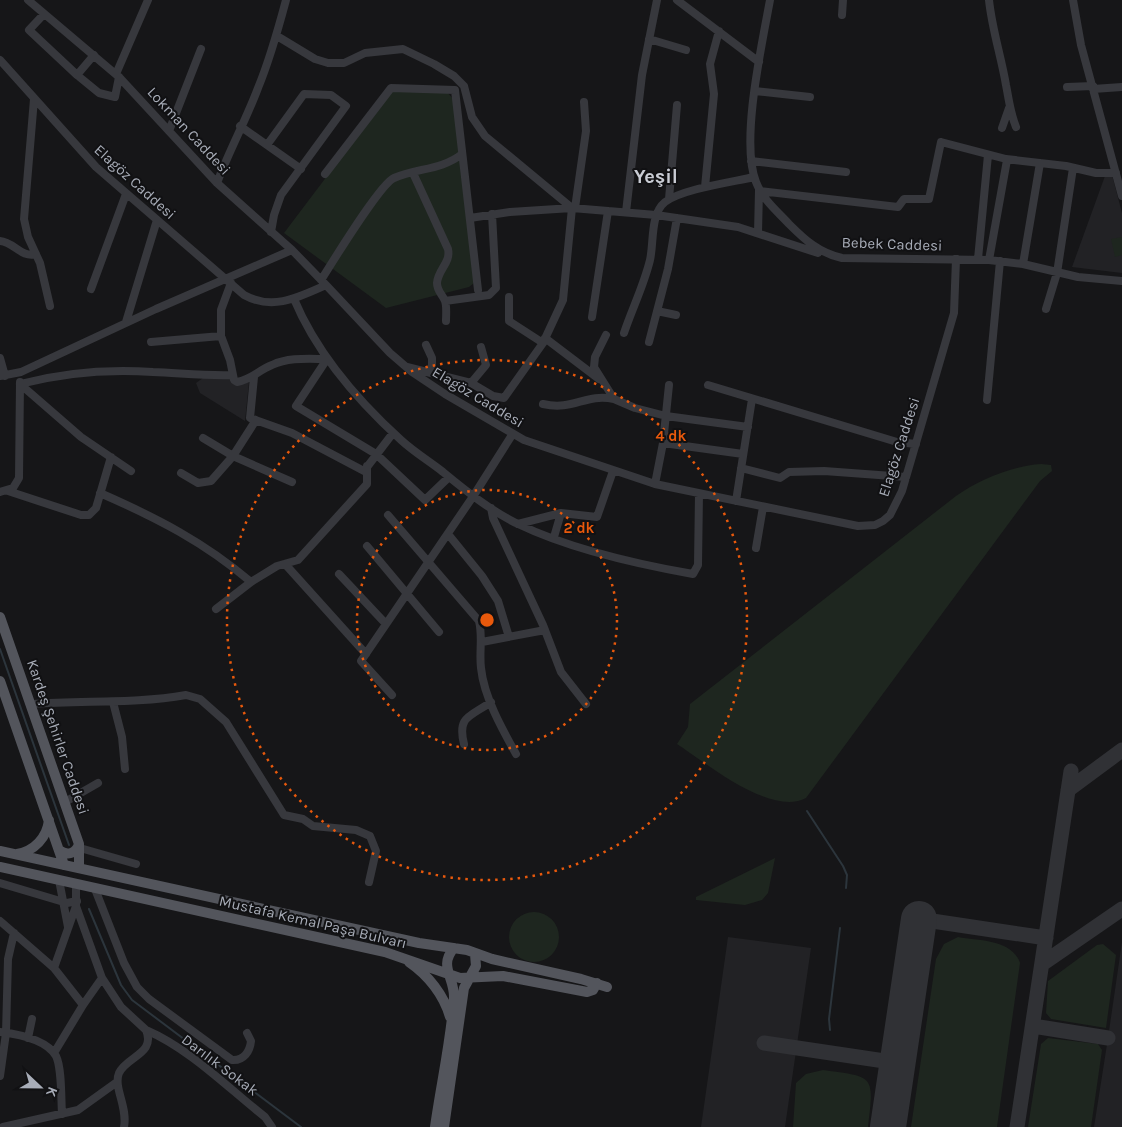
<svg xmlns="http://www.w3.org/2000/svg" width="1122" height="1127" font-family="Karla,sans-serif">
<rect width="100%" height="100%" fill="#161618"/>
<path fill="#222225" d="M1112 175 1122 213V273L1072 267 1105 176Z
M203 378H230V382L234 383 249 382 245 421 200 393 196 383Z
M728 937 811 948 785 1127H701Z
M1122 942V1127H1094L1108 1038Z"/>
<path fill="#1e261f" d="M395 90 447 92 453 99 474 283 469 287 386 308 284 233 389 94Z
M1122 237V255L1115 257 1111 239Z
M1041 464 1051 465 1052 471 1040 481 806 798C771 817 706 763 677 744L688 727 690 704 956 496C980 479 1012 466 1041 464Z
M775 858 768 893 762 900 745 905 696 900V897Z
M509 937a25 25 0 1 1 50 0a25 25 0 1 1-50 0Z
M958 937C979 941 1012 939 1020 963L997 1127H911L936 959 944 944Z
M1103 944 1116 955 1106 1028 1051 1019 1046 1013 1048 981 1097 945Z
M1048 1038 1098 1044 1102 1050 1091 1127H1028L1041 1044Z
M823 1070C875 1077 874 1075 868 1127H793L796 1083 806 1074Z"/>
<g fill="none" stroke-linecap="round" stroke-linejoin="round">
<path stroke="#2c353c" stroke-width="2" d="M0 649 69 845
M807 811 843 866 847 875 846 888
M89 909 121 985 132 1000 301 1127
M830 1030 829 1019 840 928"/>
<path stroke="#303135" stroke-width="15" d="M1068 790 1122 750
M919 919 1046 938
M1042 964 1122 909
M1033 1026 1108 1038
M764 1043 898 1063
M1017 1127 1071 771"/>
<path stroke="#303135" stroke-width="36" d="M888 1127 919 919"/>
<path stroke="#37383d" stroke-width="8" d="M28 0 119 77 217 183 292 250 326 285
M677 0 759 62
M770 0C762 44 740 142 756 182 763 200 776 210 789 224 805 240 819 253 842 258L989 260 1023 264 1078 277 1122 281
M989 0C992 29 1001 56 1006 85 1009 100 1010 112 1016 127
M1073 0 1081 45 1122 196
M44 14 29 30 77 75 94 55
M842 15 843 0
M277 36 315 59 328 63H344L365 53 403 49 434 64 454 76 464 86 472 117 485 136 572 208 563 300 543 343 504 398 493 396 471 383 407 367
M649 39 686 50
M0 60 96 167 244 295C273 311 299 297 326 285L390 353 412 372 445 394 524 440 655 484 858 526 875 525 883 521 890 515 902 491 954 313 956 259
M116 74 148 0
M77 75 99 93 115 97 119 77
M1067 87 1093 86
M1093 89 1122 87
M755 91 810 97
M34 99 24 219 28 237 40 263 50 306
M240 126 301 169
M1002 128 1009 108
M169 131 201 49
M267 145 304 94 331 95 346 106 281 195 274 215 271 232
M751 161 846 172
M413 173 448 249C451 263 438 269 437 283 437 291 442 294 445 301 447 306 446 315 446 321
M325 174 391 88 455 90 478 290
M217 183C229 151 246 120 258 88 270 59 278 30 286 0
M705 187 714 94 710 64 719 31
M760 191 898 207 904 199H929L941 142 1006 159 1066 166 1096 173H1116
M669 199 677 105
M575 208 586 131 584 102
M626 212 642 75 657 0
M470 218 510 212 572 208 656 215 738 227 818 253
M758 233 759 190
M0 241C14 242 21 258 36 254
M978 259 988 155
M989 260 1007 160
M1023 264 1040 163
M321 280C332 263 380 184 394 178 417 168 442 170 462 154
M91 289 126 194
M509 297V321L543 343
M294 299C317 354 357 400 401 440 414 452 429 461 443 472 466 491 491 511 518 524 570 549 636 564 693 574L698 565 699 494
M445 301 489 295 496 288 492 214
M1046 309 1057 273 1073 168
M657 311 676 315
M592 317 608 211
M126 322 157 220
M624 333C632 309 644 285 650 260 654 243 650 214 665 202 682 189 732 182 754 177
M606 335 595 357 594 367 614 399 635 408 666 416 748 427
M221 336V310L231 283
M545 338 599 379
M151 342 221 336 230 360 234 380 237 382C252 379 259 370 272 365 289 357 309 359 327 359
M649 342 668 269 677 218
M426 345 432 358V373
M0 358 5 376
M327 359 296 406 376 454 425 500 449 477
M0 376 21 372 156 309 292 250
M254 377 250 418 292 433 364 471 393 433
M471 383 486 365 481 347
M20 384C62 373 109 369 153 372 180 373 206 376 233 375
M20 384 81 437 131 471
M708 385 897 442 916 444
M987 400 1000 261
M543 404C574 411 585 393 614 399
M203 438 233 456 292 482
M663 443 743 454
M741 468 780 478 789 472 824 471 906 477
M181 473 198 483 211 481 233 456 256 420
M655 484 663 443 669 385
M8 491 81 515H89L96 508 111 457
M0 492 13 488 19 478 20 382
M100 493C157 518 204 542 251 582
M736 501 752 399
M491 508 493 518 543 625 561 672 586 704
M388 515 479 621C483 637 479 652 481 668 484 697 502 729 516 754
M518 524 561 513 597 517 613 471
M448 534 482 576 498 601 509 637
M554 537 561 513
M367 546 439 632
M756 548 763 507
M285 564 366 654
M339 574 386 624
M216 609 251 582 277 566 298 560 367 484V466
M482 642 545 630
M392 695 361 661 474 495 512 435
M113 702 122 737 125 769
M32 704C84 700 135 704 186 695L200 699 226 722 284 815 303 819 313 826 356 830 370 836 376 851 369 882
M464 744C457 716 470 717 491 702
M65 802 98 783
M80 848 136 864
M59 880 68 927
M0 883 67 903 77 901
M76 884V906L102 978 121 1007 146 1030C156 1054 127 1056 119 1073 113 1087 128 1107 124 1127
M95 889 124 963 137 987 149 999 232 1060C244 1061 250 1051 251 1041L247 1033
M76 906 54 968 83 1005
M0 921 54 968
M146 1030C190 1049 227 1087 265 1117L272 1127
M0 1032C17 1034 46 1039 56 1056 62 1068 61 1099 62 1114
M28 1038 32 1019
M54 1053 83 1005 102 978
M0 1076 6 1033 8 959 14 933
M3 1127 78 1110 117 1082"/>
<path stroke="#53555c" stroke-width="10" d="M0 617 79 844V868
M0 681 64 865
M59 850C67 856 76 854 79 844
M0 851 419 943 467 950 492 959 581 979 607 987
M17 854C34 851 47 838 49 820
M0 867 385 952 460 978 503 976 587 992 593 990 597 983
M409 962C428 975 444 995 450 1017
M435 1127C441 1084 451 1041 454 998 455 978 438 966 454 948
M444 1127 464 988 476 966 475 954"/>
</g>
<g fill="none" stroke="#e8590c" stroke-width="2.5" stroke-dasharray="2.5 5">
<circle cx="487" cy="620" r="130"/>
<circle cx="487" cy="620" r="260"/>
</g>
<g text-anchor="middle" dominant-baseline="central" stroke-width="4" stroke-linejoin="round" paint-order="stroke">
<g font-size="15" fill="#a8adb8" stroke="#111113">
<text transform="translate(189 131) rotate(47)">Lokman Caddesi</text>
<text transform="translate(135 182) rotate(42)">Elagöz Caddesi</text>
<text transform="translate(892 244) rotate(2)">Bebek Caddesi</text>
<text transform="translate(478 397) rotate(31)">Elagöz Caddesi</text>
<text transform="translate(899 447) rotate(-72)">Elagöz Caddesi</text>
<text transform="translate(58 737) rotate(71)">Kardeş Şehirler Caddesi</text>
<text transform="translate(313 922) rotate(13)">Mustafa Kemal Paşa Bulvarı</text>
<text transform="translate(220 1065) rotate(37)">Darılık Sokak</text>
</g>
<g font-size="20" font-weight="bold" fill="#c9ccd4" stroke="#111113">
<text x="656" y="176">Yeşil</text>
</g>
</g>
<circle cx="487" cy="620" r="8" fill="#e8590c" stroke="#111113" stroke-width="2.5"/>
<g font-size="15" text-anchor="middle" font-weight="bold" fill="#e8590c" stroke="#111113" stroke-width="4" stroke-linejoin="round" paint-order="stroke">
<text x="671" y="441">4 dk</text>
<text x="579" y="533">2 dk</text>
</g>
<g transform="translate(40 1087) rotate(112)" stroke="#111113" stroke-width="4" paint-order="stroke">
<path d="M0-4L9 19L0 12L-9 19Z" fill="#a8adb8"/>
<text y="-8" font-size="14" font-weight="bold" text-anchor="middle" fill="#a8adb8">K</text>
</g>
</svg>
